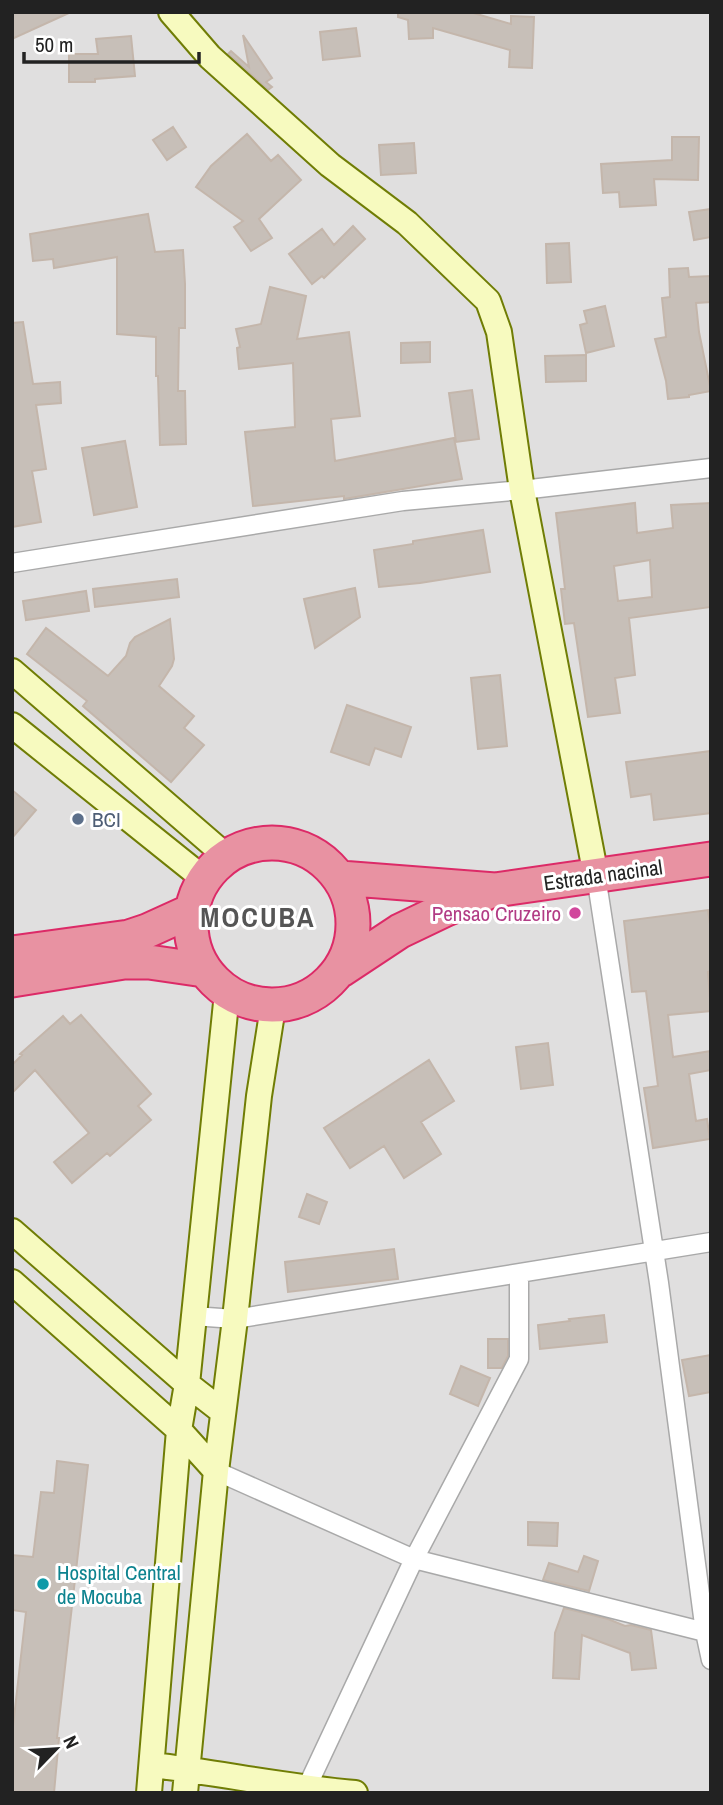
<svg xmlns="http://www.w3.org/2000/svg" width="723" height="1805" font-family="'Archivo Narrow',sans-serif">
<rect width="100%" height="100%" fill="#f2efe9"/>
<path fill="#e0dfdf" d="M12 12H711V1793H12Z"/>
<path fill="#c7bfb8" stroke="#c4b6ab" stroke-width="2" fill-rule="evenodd" d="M12 12H71L12 39Z
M398 12H470L511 24V16L534 17 532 68 509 67 510 50 433 28V38L409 39 408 20 398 17Z
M356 28 360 56 323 60 320 32Z
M243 35 272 78 266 82 272 87 268 90 228 54 231 51 249 67Z
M131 36 135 76 95 79V82H69V54H98L96 39Z
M173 127 186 147 167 160 153 140Z
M247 134 271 161 278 155 301 180 259 219 272 238 251 251 234 227 243 221 196 187 211 166Z
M672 137H699L698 180 654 179 656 205 620 207 619 192 603 193 601 164 672 160Z
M414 143 416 173 381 175 379 145Z
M711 209V237L694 240 689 212Z
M148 214 155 252 183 250 185 284V328H179L178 391H185L186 444 160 445 158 376H156V337L117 334V257L54 268 53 259 33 261 30 234Z
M353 226 365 239 324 278 322 276 312 284 289 254 322 229 334 245Z
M569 243 571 282 547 283 546 244Z
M688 268 689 277 711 276V302L696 303 699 332 711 391 689 395V397L668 399 666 381 655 339 666 337 662 298 670 297 669 269Z
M270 287 306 296 297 339 349 332 360 416 331 419 335 461 454 438 462 479 344 499V496L253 506 245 432 295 427 293 363 239 369 237 348 240 347 236 329 261 324Z
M605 306 614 346 586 353 580 325 587 323 584 311Z
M23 322 33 384 60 382 61 403 36 405 46 469 32 471 41 522 12 527V323Z
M430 342V362L401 363V343Z
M586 355V381L546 382 545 356Z
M472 390 479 439 456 442 449 393Z
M125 441 137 507 94 515 82 448Z
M635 503 637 533 673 528 671 505 711 503V607L629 618 635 675 615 678 620 713 588 717 574 623 565 624 561 589H565L556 513ZM650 560 652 597 618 601 614 566Z
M483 530 490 572 420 583 379 587 374 550 413 544V541Z
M177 579 179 597 95 607 93 589Z
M355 588 360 617 315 648 304 599Z
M86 591 89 611 26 620 23 601Z
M170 619 174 659 172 666 159 686 194 716 184 728 204 745 171 782 83 706 87 701 27 654 46 628 108 676 126 656 130 643 135 637Z
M500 675 507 746 478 749 471 678Z
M347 705 411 727 401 757 375 748 369 765 331 752Z
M711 751V813L654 820 651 794 631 797 626 762Z
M12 790 36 810 12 838Z
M708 910 711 931V971L708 972 711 1011 668 1015 673 1057 711 1051V1070L689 1074 696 1121 707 1119 710 1139 653 1148 644 1088 658 1086 646 991 632 992 624 921Z
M81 1015 151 1094 138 1106 151 1120 110 1156 107 1153 72 1183 54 1162 89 1133 35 1070 12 1093V1065L22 1055 20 1054 63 1016 70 1024Z
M548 1043 553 1085 521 1089 516 1047Z
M429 1060 454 1101 421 1122 441 1154 404 1178 384 1146 350 1168 324 1128Z
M307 1194 327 1202 319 1224 299 1217Z
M394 1249 398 1279 288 1292 285 1262Z
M604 1315 607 1342 540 1349 538 1325 570 1321 569 1319Z
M488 1339H508V1356L502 1368H488Z
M711 1355V1392L689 1396 682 1360Z
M461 1366 490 1378 478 1406 450 1394Z
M57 1461 88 1465 57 1738H59L54 1793H12V1735L26 1612 12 1610V1555L33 1557 41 1492 54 1493Z
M528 1522 558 1523 557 1546 528 1545Z
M584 1556 598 1561 589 1591 543 1580 549 1563 578 1572Z
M564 1608 608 1619 625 1626 631 1625 651 1630 656 1668 632 1670 630 1653 582 1635 579 1679 553 1678 555 1633Z"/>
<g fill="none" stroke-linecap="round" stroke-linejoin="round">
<g stroke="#a9a9a9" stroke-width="21">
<path id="street" d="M12 563 403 501 522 490 711 468
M596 876 659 1283 705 1632 711 1660
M193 1316 235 1319 711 1242
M216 1471 414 1559 705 1632
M306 1789 414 1559 519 1359V1274"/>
</g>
<g stroke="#707d05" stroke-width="28">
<path id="secondary" d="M171 12 210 57 330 165 407 223 488 301 499 332 522 490 596 876
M12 671 226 856
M12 725 204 879
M12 1231 187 1384 223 1412
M12 1282 179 1430 216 1471
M152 1765C220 1773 287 1787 355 1793
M149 1793 179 1430 187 1384 227 993
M185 1793 216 1471 235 1319 259 1096 273 1007"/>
</g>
<g stroke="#dc2a67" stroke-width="37">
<path id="highway" d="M191 924a81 81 0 1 1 162 0a81 81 0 1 1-162 0Z
M340 878 495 890 711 859
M12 953 129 937 147 931 191 911
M341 970 400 931 446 909 486 893
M12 980 124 962H149L204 970"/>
</g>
<use href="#street" stroke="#fff" stroke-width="18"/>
<use href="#secondary" stroke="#f7fabf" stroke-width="24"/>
<use href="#highway" stroke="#e892a2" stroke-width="33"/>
</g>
<circle fill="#5c6f8a" stroke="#fff" stroke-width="2.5" cx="78" cy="819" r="7"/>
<circle fill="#d1479c" stroke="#fff" stroke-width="2.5" cx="575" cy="913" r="7"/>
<circle fill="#0f9aa8" stroke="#fff" stroke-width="2.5" cx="43" cy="1584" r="7"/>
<g text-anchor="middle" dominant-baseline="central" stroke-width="6" stroke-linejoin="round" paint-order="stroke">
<g font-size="21" fill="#4e5e75" stroke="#fff" text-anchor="start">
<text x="92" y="819">BCI</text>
</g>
<g font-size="21" fill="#222" stroke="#fff">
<text transform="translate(603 875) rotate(-8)">Estrada nacinal</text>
</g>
<g font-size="21" fill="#b23c85" stroke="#fff" text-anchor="end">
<text x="561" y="913">Pensao Cruzeiro</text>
</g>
<g font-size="21" fill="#0d838f" stroke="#fff" text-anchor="start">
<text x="57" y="1572">Hospital Central<tspan x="57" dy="24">de Mocuba</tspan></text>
</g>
<g font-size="28" font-weight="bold" letter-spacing="2" fill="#555" stroke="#fff">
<text x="258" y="917">MOCUBA</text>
</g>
</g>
<rect width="723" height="1805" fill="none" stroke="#222222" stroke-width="28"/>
<g transform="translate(56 1749) rotate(65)" stroke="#ffffff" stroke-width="5" paint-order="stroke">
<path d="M0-5L12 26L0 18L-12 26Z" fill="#222222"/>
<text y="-10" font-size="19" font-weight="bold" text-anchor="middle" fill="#222222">N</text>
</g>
<path d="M24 52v10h175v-10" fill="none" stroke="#222222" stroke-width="3.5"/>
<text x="35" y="52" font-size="21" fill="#222222" stroke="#ffffff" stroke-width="5" paint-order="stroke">50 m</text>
</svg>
